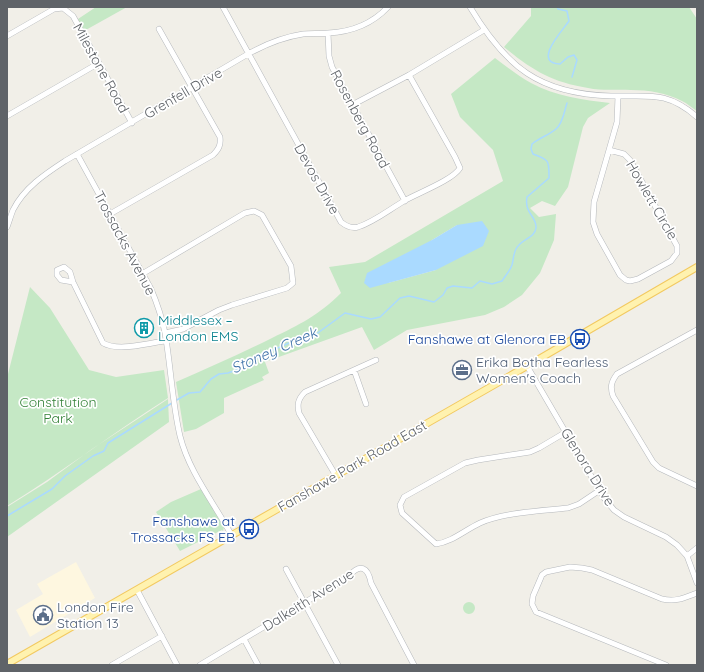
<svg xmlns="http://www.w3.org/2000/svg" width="704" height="672" font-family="Quicksand,sans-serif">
<rect width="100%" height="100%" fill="#f1efe8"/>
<path fill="#fef7e0" d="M76 562 95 598 30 637 16 610 43 594 37 584Z"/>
<path fill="#c5e8c5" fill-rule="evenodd" d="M96 7H127L84 31 78 19Z
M531 7H689L697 19V111C692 108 687 103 682 101 667 93 648 90 631 90 617 89 602 91 588 88 551 82 532 70 504 47L531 16Z
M495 58C507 67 518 76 531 83 555 96 583 100 610 103L588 118 583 127 568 187 555 206 542 201 530 208 539 217 556 214 554 240 543 266 540 273 522 295 504 307 485 315 407 330 374 350 362 327 265 362 269 373 262 377 264 380 224 398V413L196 429 184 432 176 382C208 368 240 354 272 338 299 325 319 315 341 293L329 267 365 262 503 181 493 150 460 117 451 94ZM457 225 436 270 388 283 432 240Z
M30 287 50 308 89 370 116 377 164 370 168 398C113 433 62 472 7 506V378Z
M168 399 169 422 7 537V507L47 482 92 449Z
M201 489 224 527 223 531 222 530 180 551 156 512 171 502Z
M463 608a6 6 0 1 1 12 0a6 6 0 1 1-12 0Z"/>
<path fill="#aadaff" d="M482 221 489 231 483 246 436 270 370 288 364 283 367 273 432 240 457 225Z"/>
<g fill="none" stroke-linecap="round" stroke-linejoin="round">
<path stroke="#aadaff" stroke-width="1.5" d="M557 7 558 9 567 11 569 21C562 31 532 63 560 64L568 57 574 55 577 60 572 77
M175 401 189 393 200 392 211 379 219 374 228 373 245 367 259 357 273 350 296 340 315 335 345 313 371 319 380 317 400 298 409 296 434 302 443 295 447 288 453 286 472 288 480 281 492 284 502 281C505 276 510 271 512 265 514 258 513 250 519 245 524 239 535 237 536 228 537 216 524 214 527 197L549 178C549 161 550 160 533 154L531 149 532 144C539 138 549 135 556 129 563 123 564 112 567 103
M7 516 52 489 65 476 93 456 104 451 108 443 172 403"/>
<g stroke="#b5b8bc" stroke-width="6">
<path id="minor" d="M223 7 341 222C346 226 351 229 358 227 374 222 390 209 404 201 418 193 453 180 460 168L455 157 409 75
M470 7C506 67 539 94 611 96 648 97 666 90 697 117
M328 33 329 56 332 67 405 201
M7 36 54 9 63 8 73 16 132 123
M352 105 409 75 484 30
M7 116 99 63
M609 150 594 202 593 222 597 234 620 275 626 280 630 281 638 279 671 261 677 253V246L630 160 624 154 609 150 617 122 618 96
M77 154 151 289C157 303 162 318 165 333 171 367 172 402 180 436 189 472 214 503 232 536
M110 214 213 155C219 149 221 145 220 137L159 29
M7 227C9 222 11 215 13 210 24 188 45 174 65 161L248 54C266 44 283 37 303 34 311 33 319 34 328 33 351 32 372 24 388 7
M142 274 245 213 254 211 262 215 291 266 293 283 287 288 232 305 219 310 183 329 165 333
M73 282 61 280 57 275V270L64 267 70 272 73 282 103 343C119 352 147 343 166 341
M697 330 617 374C611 382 610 387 613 396L653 462 659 468 697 486
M527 366 604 498 614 510 624 517 666 537 677 545 687 556 697 583
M354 370 366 404
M566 432 539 448 530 452 478 460 465 463 404 497 400 505 402 513 436 544C452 542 465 530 480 523 504 512 542 511 568 508L579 504 600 490
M336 476 299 413C297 404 298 399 305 392L376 360
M687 556 697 548
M286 569 338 665
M137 590 177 665
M244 639 258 665
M112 665 162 636
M200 665 349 576C360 563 368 567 371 583L414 665
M666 665 536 612 532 604 533 596 542 575 546 572 570 567 582 568 592 570 662 599C676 602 684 598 697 593"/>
</g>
<g stroke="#f2c960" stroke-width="8">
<path id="major" d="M7 664 527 366 697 267"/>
</g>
<use href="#minor" stroke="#fff" stroke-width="5"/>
<use href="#major" stroke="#fff2af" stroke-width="6"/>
</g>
<defs>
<g id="building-ring" transform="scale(1)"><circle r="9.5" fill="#fff" stroke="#0f9aa8" stroke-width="1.5"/><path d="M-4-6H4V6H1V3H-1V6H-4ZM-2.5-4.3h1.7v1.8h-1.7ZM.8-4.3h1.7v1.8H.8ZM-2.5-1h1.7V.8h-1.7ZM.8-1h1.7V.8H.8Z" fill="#0f9aa8"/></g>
<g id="bus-ring" transform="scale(1)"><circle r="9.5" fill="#fff" stroke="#1a4fb4" stroke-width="1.5"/><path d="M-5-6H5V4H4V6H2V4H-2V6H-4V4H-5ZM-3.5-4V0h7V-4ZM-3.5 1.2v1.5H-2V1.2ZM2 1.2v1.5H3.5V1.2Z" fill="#1a4fb4"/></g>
<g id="office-ring" transform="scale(1)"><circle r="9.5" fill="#fff" stroke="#5c6f8a" stroke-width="1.5"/><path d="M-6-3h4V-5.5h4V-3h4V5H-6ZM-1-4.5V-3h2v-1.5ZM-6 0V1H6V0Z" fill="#5c6f8a"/></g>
<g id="civic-ring" transform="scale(1)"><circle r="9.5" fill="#fff" stroke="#5c6f8a" stroke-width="1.5"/><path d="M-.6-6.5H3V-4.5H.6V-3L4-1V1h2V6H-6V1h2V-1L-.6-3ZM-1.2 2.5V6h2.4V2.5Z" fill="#5c6f8a"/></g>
</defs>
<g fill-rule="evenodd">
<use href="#building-ring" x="144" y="328"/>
<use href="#bus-ring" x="580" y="339"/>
<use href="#office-ring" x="462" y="370"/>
<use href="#bus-ring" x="249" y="529"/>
<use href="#civic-ring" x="43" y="615"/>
</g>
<g text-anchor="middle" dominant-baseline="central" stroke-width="3.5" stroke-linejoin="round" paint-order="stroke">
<g font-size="14" fill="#5f6368" stroke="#fff">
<text transform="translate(101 68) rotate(61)">Milestone Road</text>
<text transform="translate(183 93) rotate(-30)">Grenfell Drive</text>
<text transform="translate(360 119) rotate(62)">Rosenberg Road</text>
<text transform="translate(317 179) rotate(61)">Devos Drive</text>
<text transform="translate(652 200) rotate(60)">Howlett Circle</text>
<text transform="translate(125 243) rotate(62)">Trossacks Avenue</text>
<text transform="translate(352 466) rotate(-30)">Fanshawe Park Road East</text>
<text transform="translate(588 467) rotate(58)">Glenora Drive</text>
<text transform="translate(308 600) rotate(-32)">Dalkeith Avenue</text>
</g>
<g font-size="14" fill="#0d838f" stroke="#fff" text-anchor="start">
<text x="158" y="320">Middlesex –<tspan x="158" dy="16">London EMS</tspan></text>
</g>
<g font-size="14" fill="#164399" stroke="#fff" text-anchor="end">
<text x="566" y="339">Fanshawe at Glenora EB</text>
<text x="235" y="521">Fanshawe at<tspan x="235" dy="16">Trossacks FS EB</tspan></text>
</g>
<g font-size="14" fill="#4e5e75" stroke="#fff" text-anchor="start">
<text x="476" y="362">Erika Botha Fearless<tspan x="476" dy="16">Women's Coach</tspan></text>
<text x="57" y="607">London Fire<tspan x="57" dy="16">Station 13</tspan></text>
</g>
<g font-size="14" fill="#348238" stroke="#fff">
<text x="58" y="402">Constitution<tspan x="58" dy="16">Park</tspan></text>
</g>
<g font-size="15" font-style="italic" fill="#4174aa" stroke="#fff">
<text transform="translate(274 350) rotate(-24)">Stoney Creek</text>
</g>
</g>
<rect width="704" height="672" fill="none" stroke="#5f6368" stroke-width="16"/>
</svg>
